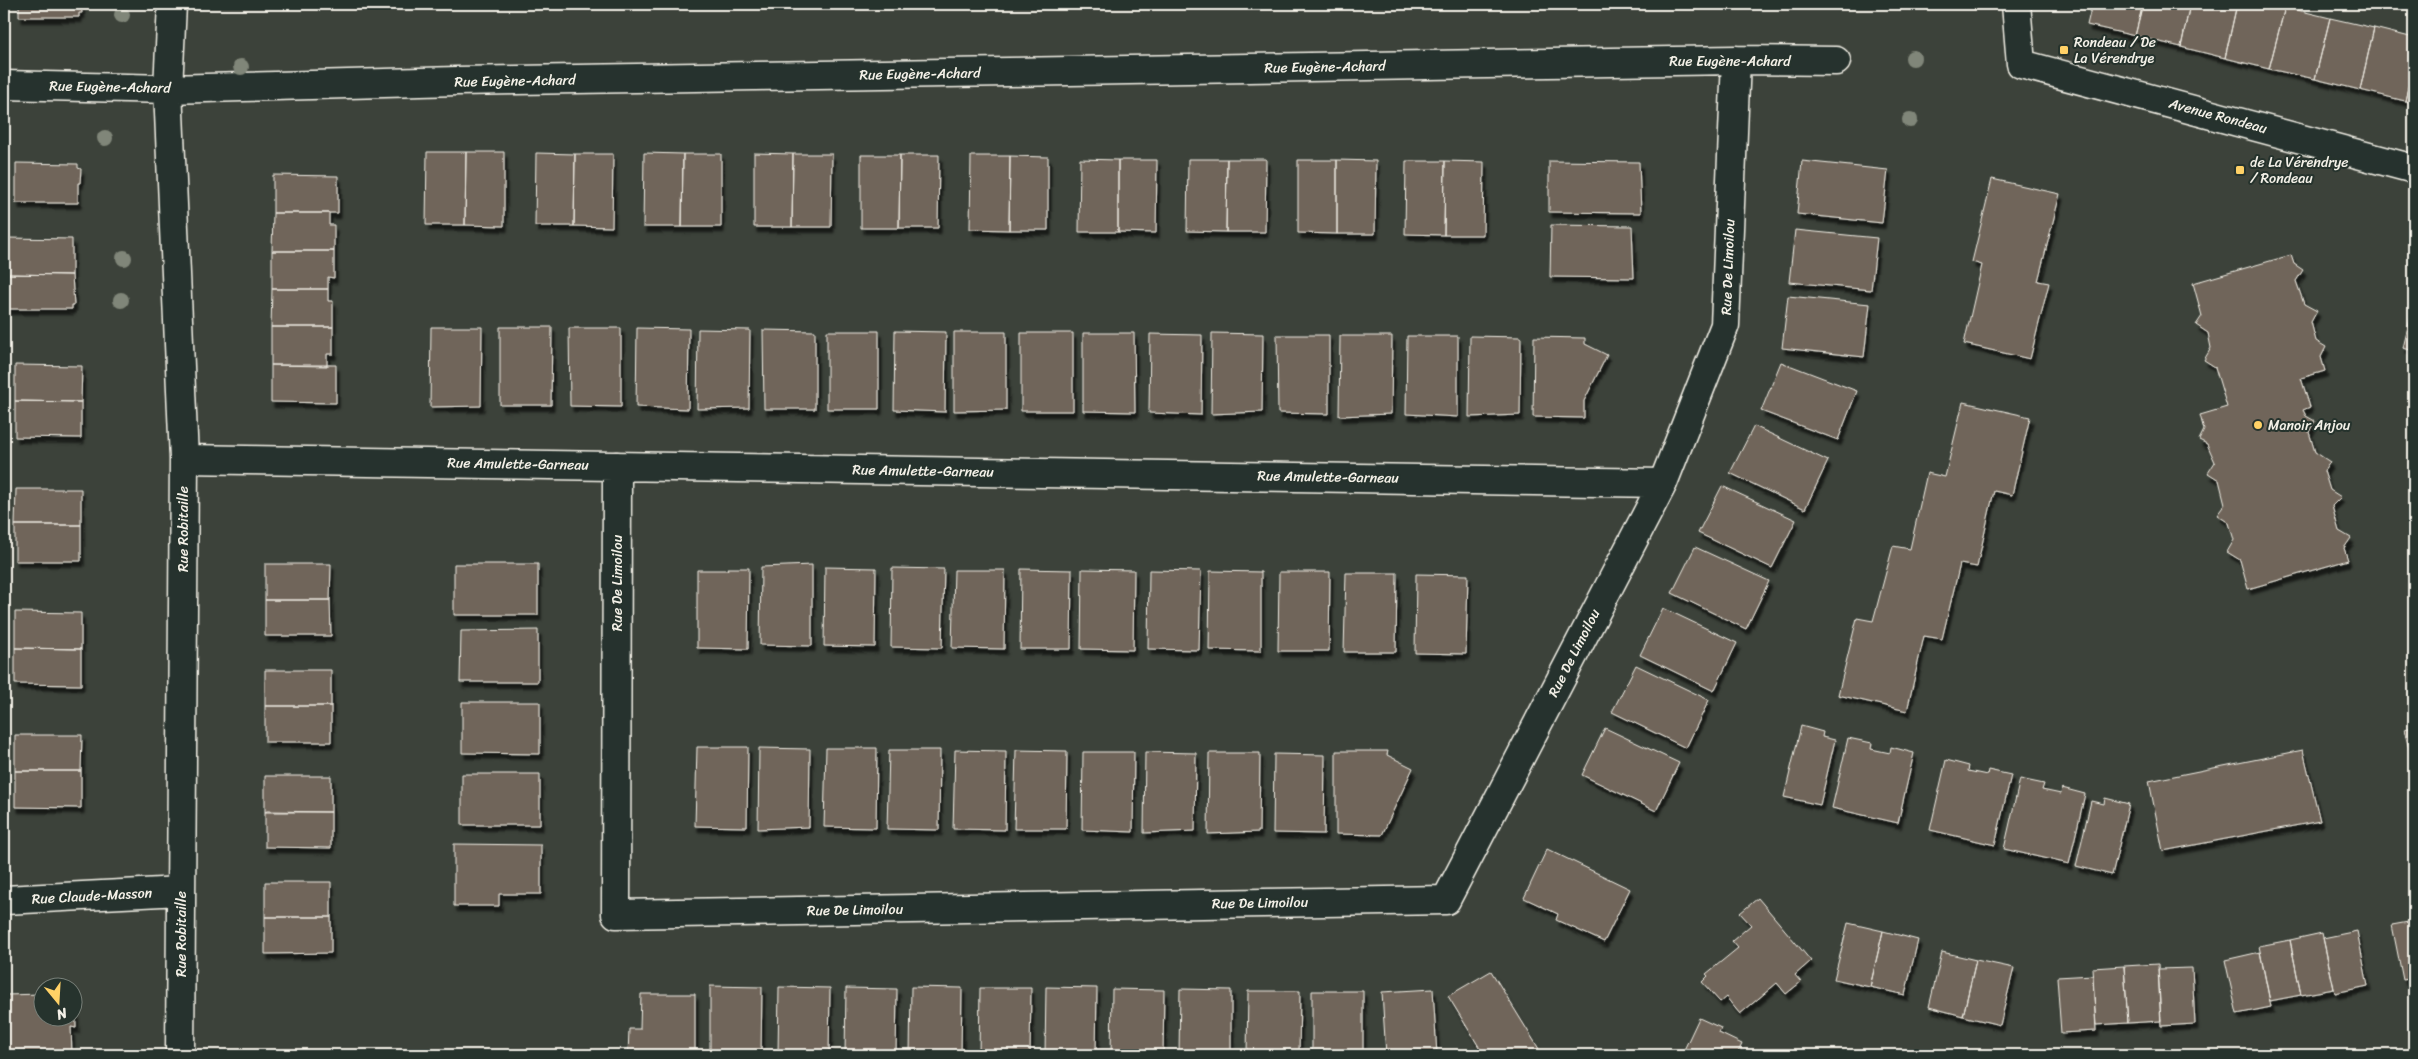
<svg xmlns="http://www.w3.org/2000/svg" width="2418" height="1059" font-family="Sriracha,sans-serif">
<defs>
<filter id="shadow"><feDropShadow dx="3" dy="5.5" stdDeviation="1" flood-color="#0009"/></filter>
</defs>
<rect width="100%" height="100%" fill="#3c423a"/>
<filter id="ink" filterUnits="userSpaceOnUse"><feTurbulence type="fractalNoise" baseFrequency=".02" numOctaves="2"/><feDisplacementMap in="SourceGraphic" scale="10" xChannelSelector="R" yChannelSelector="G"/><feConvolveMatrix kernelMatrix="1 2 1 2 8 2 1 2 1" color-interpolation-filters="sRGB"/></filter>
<g filter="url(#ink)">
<path fill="#70655a" stroke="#f4f1e8" filter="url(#shadow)" d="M19 4H81L82 13H79V17H19Z
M2092 4H2143L2135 36 2087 25Z
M2143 4H2190L2181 47 2135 36Z
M2190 4H2237L2225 58 2181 47Z
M2237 4H2272L2285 7 2269 69 2225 58Z
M2285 7 2330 18 2315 79 2269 69Z
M2330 18 2374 28 2360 90 2315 79Z
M2374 28 2414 38V61L2405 101 2360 90Z
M2414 61V103L2405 101Z
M427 152H466L465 225H426Z
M466 152H504V226L465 225Z
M536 153 575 154 574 226H535Z
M644 153 683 154 682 227H643Z
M754 153 793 154 792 227H754Z
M575 154H613L612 227 574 226Z
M683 154H721V227H682Z
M793 154H832L831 227H792Z
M861 155H900L899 228H861Z
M900 155H939L938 228H899Z
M971 156H1010L1009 230 970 229Z
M1010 156 1048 157V230H1009Z
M1080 159 1118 160V232H1079Z
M1188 159H1227L1226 232 1187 231Z
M1227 159H1266L1265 232H1226Z
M1118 160H1157L1156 233 1118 232Z
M1298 160H1337V234L1298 233Z
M1337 160 1376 161 1375 234H1337Z
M1406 161H1445L1444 235 1405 234Z
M1445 161 1484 162 1483 235H1444Z
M1549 161 1639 162 1641 213 1549 212Z
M1802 161 1888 170 1882 223 1797 214Z
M16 163 78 164V168L81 169 80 183H78V203H16Z
M273 175 338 176V213H273Z
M1992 179 2060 194 2038 281 2049 283 2030 359 1964 344 1982 265 1972 262Z
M273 213H329V225H334V251H272Z
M1551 225 1632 226 1634 278 1550 277Z
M1795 230 1877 238 1871 290 1789 282Z
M7 238 72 239V275L6 274Z
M272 251H334V278L328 277V289H272Z
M2291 255 2294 264 2303 270 2296 281 2304 304 2317 311 2311 322 2316 341 2326 347 2321 357 2325 371 2301 378 2310 407 2303 410 2306 416 2315 421 2309 432 2315 452 2330 462 2324 471 2330 490 2341 497 2332 506 2339 531 2351 538 2344 548 2348 560 2248 589 2240 560 2227 552 2234 540 2229 523 2217 515 2225 504 2219 480 2208 473 2215 462 2207 444 2199 440 2204 430 2200 415 2227 407 2215 367 2204 360 2211 348 2208 333 2196 325 2202 316 2193 283Z
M6 274 72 275 74 305H72V309H6Z
M272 289H328V301H333V327H271Z
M1788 296 1870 304 1864 357 1782 348Z
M2414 302V351L2403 348Z
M271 327H333V354H327V366L271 365Z
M431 327H482L481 406 430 407Z
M500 327H552L551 405H500Z
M569 328H621V407L570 406Z
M637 328 689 329 688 409 636 407Z
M698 329 750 330 749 408 697 409Z
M763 330 815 331V409H764Z
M827 331H879V409H827Z
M895 331 946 332 945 412 894 410Z
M954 332H1006V410L954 411Z
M1021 333H1073V411H1021Z
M1083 333H1134L1135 412 1083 411Z
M1212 333 1263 334 1262 412 1211 414Z
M1150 334 1202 335 1201 415 1149 413Z
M1277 335H1329V414L1278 413Z
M1340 336H1392L1391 414 1339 416Z
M1407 336H1458V417L1406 414Z
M1470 336 1521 337 1520 415 1469 417Z
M1534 337 1585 338V344L1607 355 1584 401V418L1533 417Z
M1781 362 1857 391 1838 440 1761 411Z
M15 365 82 366 81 402 15 401Z
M271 365H336V403L271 402Z
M15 401 81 402V438L15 437Z
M1963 402 2030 417 2012 495 1994 491 1977 567 1960 564 1942 639 1924 636 1907 711 1838 695 1857 618 1873 621 1893 546 1910 549 1927 473 1945 477Z
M1754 426 1828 461 1805 509 1730 473Z
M1722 486 1796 520 1772 568 1698 533Z
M16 489H81V525H15Z
M15 525H81V561H15Z
M1695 547 1769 581 1746 629 1672 593Z
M265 564H331L330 600H265Z
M454 564H538V615H454Z
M812 565V646L760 645 761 567Z
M825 567 876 568 875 647 824 646Z
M727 568H749L748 649 697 648V570H728Z
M892 568 944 569 942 648 891 647Z
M1021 569 1072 570 1071 649H1020Z
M1082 569 1134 570 1133 650 1081 649Z
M954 570H1005L1004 649 952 648Z
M1149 570 1201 571 1199 650 1148 649Z
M1210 571 1261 572V651L1209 650Z
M1279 572H1330L1329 651H1278Z
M1346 573H1397L1396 652H1344Z
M1416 574 1468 575 1466 654 1415 653Z
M265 600H330L331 636H265Z
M1663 608 1737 643 1714 691 1640 655Z
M15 612 81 613V649L15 648Z
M538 630V682H460L461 631Z
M15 648 81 649V685L15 684Z
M1636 665 1709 700 1686 748 1612 712Z
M265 670H331V706H265Z
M462 702H540V754L462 753Z
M265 706H331V742H265Z
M1801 726 1823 732 1822 737 1835 740 1820 805 1784 797Z
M2414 727V769L2404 729Z
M1605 728 1679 763 1656 811 1582 775Z
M15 735H82L81 771H15Z
M1848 738 1872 743 1871 749 1890 753 1891 747 1914 753 1898 823 1832 808Z
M697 747H748L747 827 695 826Z
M759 748 810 749 809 827 758 829Z
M826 748H877L876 828 824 827Z
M889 750H940L939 830 887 829Z
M955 750 1006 751 1005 830 953 829Z
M1016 750 1067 751 1066 829H1014Z
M2303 750 2320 821 2163 851 2149 781Z
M1336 751H1388L1387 755 1413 768 1382 835 1336 834Z
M1083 752H1134L1133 832 1082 830Z
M1145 752 1196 753 1195 831 1144 833Z
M1209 753H1260L1259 832 1208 834Z
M1274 754 1325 755 1324 834 1273 833Z
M1946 760 1969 766 1968 771 1987 775 1988 770 2011 775 1995 845 1930 830Z
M15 771H81V808L15 807Z
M462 774H540V825H462Z
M265 776H331V812H265Z
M2020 779 2044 784 2042 790 2061 794 2062 788 2085 794 2069 864 2004 849Z
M2105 798 2129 804 2112 875 2076 866 2091 801 2104 804Z
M267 811 331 812V848L265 847V812Z
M454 844 541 845V894H499V906H454Z
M1547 849 1630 889 1604 942 1556 920 1558 914 1524 898Z
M265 882H331V917H265Z
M1758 898 1811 961 1795 975 1801 982 1786 994 1777 983 1740 1014 1726 997 1720 1002 1702 982 1708 976 1706 974 1738 948 1732 941 1751 925 1740 913Z
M265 917H331V953L265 954Z
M2414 921V978L2403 980 2392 925Z
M1848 923 1883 931 1870 987 1834 979Z
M1883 931 1918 940 1905 995 1870 987Z
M2357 931 2368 986 2335 993 2323 938Z
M2322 933 2334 989 2301 995 2290 940Z
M2290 940 2301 995 2270 1001 2259 946Z
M1942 952 1976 960 1963 1016 1929 1007Z
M2260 952 2271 1007 2237 1014 2225 960Z
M1976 960 2014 968 2000 1025 1963 1016Z
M2158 964 2161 1021 2128 1023 2124 966Z
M2124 966 2128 1023 2096 1025 2092 968Z
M2192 968 2195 1024 2161 1026 2158 969Z
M1491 971 1539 1049 1529 1055H1484L1448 996Z
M2093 975 2096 1031 2061 1033 2057 977Z
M710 986 762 987 761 1055H710Z
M779 987 830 988 829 1055H778Z
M911 987 962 988 961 1055H910Z
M1046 987 1097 988 1096 1055H1045Z
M846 988 897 989 896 1055H845Z
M980 988H1031L1030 1055H979Z
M1112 989 1164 990 1163 1055H1111Z
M1180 989 1231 990V1055H1179Z
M1433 989 1437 1055H1386L1382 992Z
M1248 991H1300L1299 1055H1247Z
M1312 991H1363V1055H1312Z
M72 993H75L76 1028 71 1027 72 1055H4V999H6V995L42 994V1016H72Z
M641 994H695V1055H628L629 1029H640Z
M1699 1018 1721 1028 1719 1033 1742 1044 1737 1055H1678L1680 1051 1683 1052Z"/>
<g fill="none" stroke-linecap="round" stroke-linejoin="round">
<g stroke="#f4f1e8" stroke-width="31">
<path id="minor" d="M172 4 168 89 184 459 180 1055
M2016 4 2021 64 2414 169
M4 85 168 89 457 81 1736 60 1836 61
M184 459 1663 483
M617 466 616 914 1446 900 1663 483 1725 325 1736 60
M4 900 181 891"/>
</g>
<use href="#minor" stroke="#26332d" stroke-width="28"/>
</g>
<g fill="#808679">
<circle cx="122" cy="15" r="8"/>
<circle cx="1913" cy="58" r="8"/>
<circle cx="241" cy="67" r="8"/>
<circle cx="1910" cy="120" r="8"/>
<circle cx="105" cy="138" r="8"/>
<circle cx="124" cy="258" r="8"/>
<circle cx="121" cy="300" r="8"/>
</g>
</g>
<g fill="#ffd166" stroke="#26332d" stroke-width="2">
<rect x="2059" y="45" width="10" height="10" rx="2.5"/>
<rect x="2235" y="165" width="10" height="10" rx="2.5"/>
<circle cx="2258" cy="425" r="5"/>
</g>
<g text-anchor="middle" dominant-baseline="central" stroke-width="4" stroke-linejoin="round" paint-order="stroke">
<g font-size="14" fill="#f4f1e8" stroke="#26332d" text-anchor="start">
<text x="2074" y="42">Rondeau / De<tspan x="2074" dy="16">La Vérendrye</tspan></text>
<text x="2250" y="162">de La Vérendrye<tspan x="2250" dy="16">/ Rondeau</tspan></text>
<text x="2268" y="425">Manoir Anjou</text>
</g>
<g font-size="14" fill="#f4f1e8" stroke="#26332d">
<text x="1730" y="61">Rue Eugène-Achard</text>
<text transform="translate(1325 67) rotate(-1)">Rue Eugène-Achard</text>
<text transform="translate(920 74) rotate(-1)">Rue Eugène-Achard</text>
<text transform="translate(515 81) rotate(-1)">Rue Eugène-Achard</text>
<text transform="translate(110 87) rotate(1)">Rue Eugène-Achard</text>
<text transform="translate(2218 116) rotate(15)">Avenue Rondeau</text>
<text transform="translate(1728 267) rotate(-88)">Rue De Limoilou</text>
<text transform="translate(518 464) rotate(1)">Rue Amulette-Garneau</text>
<text transform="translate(923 471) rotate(1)">Rue Amulette-Garneau</text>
<text transform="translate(1328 477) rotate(1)">Rue Amulette-Garneau</text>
<text transform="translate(183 529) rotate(-90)">Rue Robitaille</text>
<text transform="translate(617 583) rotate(-90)">Rue De Limoilou</text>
<text transform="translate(1574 653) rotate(-63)">Rue De Limoilou</text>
<text transform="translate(92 896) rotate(-3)">Rue Claude-Masson</text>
<text transform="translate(1260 903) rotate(-1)">Rue De Limoilou</text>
<text transform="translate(855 910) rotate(-1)">Rue De Limoilou</text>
<text transform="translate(181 934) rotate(-90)">Rue Robitaille</text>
</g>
</g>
<rect width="2418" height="1059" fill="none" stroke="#26332d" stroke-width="20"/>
<rect x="10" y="10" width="2398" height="1039" fill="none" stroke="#f4f1e8" stroke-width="2" filter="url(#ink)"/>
<g transform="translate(58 1002) rotate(162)"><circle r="24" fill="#26332d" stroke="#787f78"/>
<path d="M0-4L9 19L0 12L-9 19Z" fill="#ffd166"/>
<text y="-8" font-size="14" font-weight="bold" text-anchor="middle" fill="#f4f1e8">N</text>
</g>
</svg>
